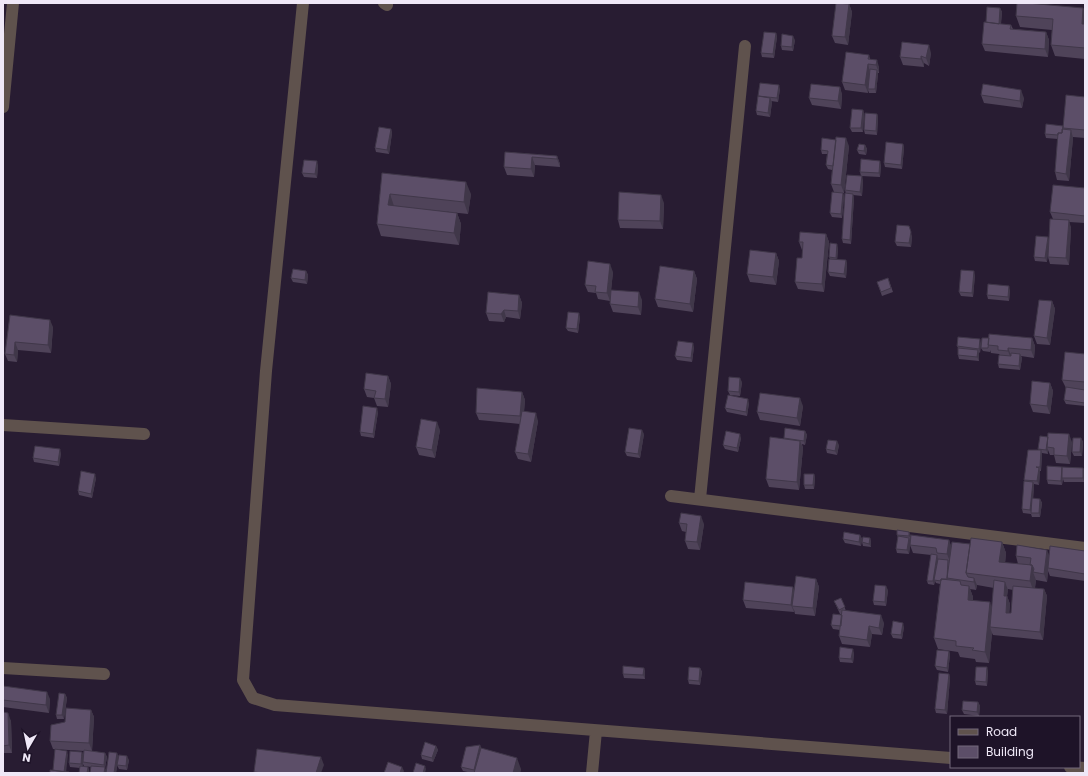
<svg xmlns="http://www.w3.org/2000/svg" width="1088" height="776" font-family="Poppins,sans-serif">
<rect width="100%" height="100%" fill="#281c32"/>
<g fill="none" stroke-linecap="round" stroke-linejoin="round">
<path stroke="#5f524d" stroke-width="12" d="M303 3 266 371 243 680 253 698 275 705 951 758
M384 3 387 5
M3 107 13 3
M3 425 144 434
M671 496 1085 548
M700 499 745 46
M3 668 104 674
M1070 767 1085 768
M592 773 596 731"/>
</g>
<path fill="#4f4359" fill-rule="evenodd" d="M849 4 852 12 848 45 835 43 832 36Z
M1000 8 1002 12 1001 24 1011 25 1013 29 1046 32 1049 40 1048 57 985 51 982 44 986 22Z
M1083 8 1085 12V59L1055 56 1051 45 1052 30 1020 27 1016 16Z
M776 33 777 37 774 58 762 57 761 53Z
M795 40 793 51 782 50 781 46Z
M931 53 929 66 924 63V67L903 65 900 57Z
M869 55 870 59 879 67V73H878V74L876 93H869L868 90V93L845 90 842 82Z
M840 87 842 95 841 109 812 105 809 98Z
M780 89 778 102 771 101 772 102 770 117 757 115 756 111 758 96Z
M981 95 1024 98 1022 108 984 103Z
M1085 97V138L1073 137V138L1069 181 1057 180 1055 172 1058 139 1046 138 1045 134 1063 126Z
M863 110 864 114 863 132H852L850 128Z
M877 114 878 117 877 135 865 134 864 130Z
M391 129 392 133 389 154 376 152 375 148Z
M903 144 904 148 902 169 885 167 884 163Z
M865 145 867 149 866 155 859 154 857 150Z
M849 146 844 193H843L844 197 842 218 832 217 830 213 834 192 831 184 832 170 828 169 826 165 827 154H822L821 150Z
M505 152 557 156 560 164V167L535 165 534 177 507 175 504 167Z
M318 165 317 178 304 177 302 173Z
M881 165 880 177 861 176 860 172Z
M382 173 471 194 468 214 394 206 457 213 461 224 459 245 381 236 377 224Z
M863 180 862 196 853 195 854 198 851 244 843 243 842 239 846 194 845 190Z
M1085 188V223L1069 222 1071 228 1069 265 1050 264 1048 257V249L1047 262 1035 261 1034 257 1048 237 1049 240 1053 219 1050 212Z
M664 203 663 229 620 228 618 220Z
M826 234 829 242 824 292 798 289 795 282 802 258V250L799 242Z
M912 236 911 247 897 246 895 242Z
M838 248 837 260H846L847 264 846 278 830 276 828 272 830 259 829 257Z
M776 253 779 261 776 285 750 282 747 274Z
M306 271 308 275 307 284 293 282 291 278Z
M694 271 697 279 693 312 658 307 655 299Z
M613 272 611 290 642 300 641 315 613 312 610 304V301L598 299 596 293 588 292 585 285Z
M975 275 973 297 961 296 959 292Z
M888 278 893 292 882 296 877 282Z
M1010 290 1009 301 988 299 987 295Z
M519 295 522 303 520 319 506 317 504 322 489 321 486 313Z
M1052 301 1055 309 1050 345 1037 344 1034 336Z
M10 315 53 327 51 353 18 350 17 362 8 361 5 354Z
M580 317 578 333 568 331 566 328Z
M982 338H1032L1035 346 1034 358 1021 356 1022 358 1020 370 999 368 998 364 1000 355 999 354 991 353 990 350V352L983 351 981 348Z
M981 343 980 353 979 352V361L959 359 958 355V348L957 346Z
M694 347 692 362 677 360 675 356Z
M1085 354V406L1066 404 1064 400 1066 388 1062 380Z
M388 376 391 384 388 407 377 406 374 398 367 397 364 389Z
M742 382 740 396 730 395 728 391Z
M1050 383 1053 391 1050 414 1033 412 1030 404Z
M522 392 525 400 524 411 538 421 531 462 518 459 515 452 520 424 479 420 476 413Z
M749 403 747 416 727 412 725 408Z
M803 406 800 426 760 420 757 412Z
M378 412 374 438 361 436 360 432Z
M440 430 435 458 419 455 416 447Z
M805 431 807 435 805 445 802 444 803 448 799 490 769 487 766 479 784 439V438Z
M644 434 640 458 627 456 625 452Z
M741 438 738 452 725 449 723 445Z
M1081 438 1083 442 1082 456H1074L1072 452Z
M1072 442 1070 464 1056 463 1054 455H1050L1048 450V454L1042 453V454L1041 471H1040L1039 485 1034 484V486L1033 499H1040L1042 503 1040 517H1032L1031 514 1023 513 1022 509 1025 481 1024 480 1039 450 1038 449Z
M839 445 837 455 827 453 826 449Z
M61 453 59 466 34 462 33 458Z
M1083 468 1085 472 1084 482H1064L1063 479 1062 485 1048 484 1047 480 1062 469Z
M814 474 815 478 814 489H805L804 485Z
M96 478 92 498 79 495 78 491Z
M679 523 704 524 700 550 688 549 685 541 686 532 682 531Z
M909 532 911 536V541L949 540 951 547 970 544 1002 542 1006 553 1005 563 1018 564 1016 556 1049 555 1085 551V581L1050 576 1048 571 1047 582 1036 580 1035 588 1044 589 1047 596 1043 640 993 635 992 633 989 663 976 662 975 659 960 657 958 652 938 649 934 638 940 584 936 583 935 581 934 585 928 584 927 581 931 555 913 553 910 545 909 554 897 553 896 549 898 537 897 535ZM977 585 994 588 992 608 973 601V597L970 589 976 590ZM1008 589 1013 590 1011 613H1009L1010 604 1007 596Z
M860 535 862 539 861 546 845 543 843 539Z
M870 538 871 542V547L863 546 862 542Z
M816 579 819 587 815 616 795 614 794 610V612L746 608 743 600 794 591Z
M888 590 886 606 874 605 873 601Z
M841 598 846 611 884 623 882 635 872 634 870 647 842 644 839 636 840 630 833 629 831 625 842 615V614H840L834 601Z
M904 627 902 639 893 638 891 634Z
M949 651 950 655 948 672 937 670 935 666Z
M854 653 853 663 840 662 839 658Z
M644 668 645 672V679L624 678 623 674Z
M700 668 702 672 700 685 689 684 688 680Z
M988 671 987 686 976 685 975 681Z
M949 674 950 678 947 714 936 713 935 709Z
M3 686 50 699 49 713 3 707Z
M65 694 67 698 64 719H57L56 715Z
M978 702 980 706 979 716 964 714 962 710Z
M91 710 94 717 92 751 105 753 107 757 105 768 106 771 118 757 129 760 127 770 119 769 117 765 116 773H90L91 767 84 766 83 764V766L88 767 89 771V773H79L80 768 70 767 69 763 83 755 84 751 53 749 50 741 65 722Z
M3 712 11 721 12 753H3Z
M480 745 481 748 521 769 520 773H472L463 771 461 767Z
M436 746 438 750 433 762 422 759 421 755Z"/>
<path fill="#403749" d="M849 4 852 12 848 45 845 37Z
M1000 8 1002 12 1000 30 999 26Z
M1083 8 1085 12V32L1082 24Z
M1046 32 1049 40 1048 57 1045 49Z
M776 33 777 37 774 58 773 54Z
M793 36 795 40 793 51 792 47Z
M929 45 931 53 929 66 926 58Z
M921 56 924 63V67L921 59Z
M877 60 879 67V73L876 65Z
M868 64 870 72 868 89V93L865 85Z
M877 70 878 74 876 93 875 89Z
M779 85 780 89 778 102 777 98Z
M840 87 842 95 841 109 838 101Z
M1021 90 1024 98 1022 108 1020 101Z
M770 98 772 102 770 117 768 113Z
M863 110 864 114 863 132 861 128Z
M877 114 878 117 877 135 876 131Z
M391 129 392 133 389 154 387 150Z
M1071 130 1073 138 1069 181 1066 174Z
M846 138 849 146 844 193 841 185Z
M903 144 904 148 902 169 901 165Z
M865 145 867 149 866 155 864 151Z
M557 156 560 164V167L557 159Z
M532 157 535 165 534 177 531 169Z
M317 161 318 165 317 178 315 174Z
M880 161 881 165 880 177 879 173Z
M862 176 863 180 862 196 860 192Z
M466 182 471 194 468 214 464 202Z
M843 193 844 197 842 218 841 214Z
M390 194 394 206 388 205Z
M853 194 854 198 851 244 850 240Z
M661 195 664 203 663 229 660 221Z
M457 213 461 224 459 245 454 233Z
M1069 220 1071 228 1069 265 1066 258Z
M909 226 912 236 911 247 909 243Z
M826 234 829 242 824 292 822 284Z
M1048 237 1049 241 1047 262 1045 258Z
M837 244 838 248 837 262 836 258Z
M776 253 779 261 776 285 773 277Z
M846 260 847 264 846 278 844 274Z
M610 264 613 272 610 301 607 293Z
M306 271 308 275 307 284 305 280Z
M694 271 697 279 693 312 690 304Z
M974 271 975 275 973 297 972 293Z
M1009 286 1010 290 1009 301 1008 297Z
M639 292 642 300 641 315 638 307Z
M519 295 522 303 520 319 518 311Z
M1052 301 1055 309 1050 345 1047 338Z
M504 310 506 317 504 322 501 314Z
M579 313 580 317 578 333 577 329Z
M50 320 53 327 51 353 48 345Z
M1032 338 1035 346 1034 358 1031 350Z
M980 339 981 343 980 353 979 349Z
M15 342 18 350 17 362 14 355Z
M693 343 694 347 692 362 691 358Z
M1008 348 1011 355V359L1008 351Z
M978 350 979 354V361L977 357Z
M1020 354 1022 358 1020 370 1019 366Z
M388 376 391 384 388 407 385 399Z
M740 378 742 382 740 396 739 392Z
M1050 383 1053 391 1050 414 1047 406Z
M522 392 525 400 523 424 520 416Z
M800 398 803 406 800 426 797 418Z
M748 399 749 403 747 416 746 412Z
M377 408 378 412 374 438 373 434Z
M536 413 538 421 531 462 528 454Z
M437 422 440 430 435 458 432 450Z
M642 430 644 434 640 458 638 454Z
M805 431 807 435 805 445 804 441Z
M740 434 741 438 738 452 737 448Z
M1069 434 1072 442 1070 464 1067 456Z
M1048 437 1047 447 1048 450V454L1046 450Z
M1081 438 1083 442 1082 456 1080 452Z
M800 441 803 448 799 490 797 482Z
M837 441 839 445 837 455 835 451Z
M60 449 61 453 59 466 58 462Z
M1041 450 1042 454 1041 471 1040 467Z
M1062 467 1063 471 1062 485 1061 481Z
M1039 468 1040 472 1039 485 1037 481Z
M1083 468 1085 472 1084 482 1083 478Z
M95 474 96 478 92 498 91 494Z
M814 474 815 478 814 489 813 485Z
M1033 482 1034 486 1032 514 1030 510Z
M1040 499 1042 503 1040 517 1039 513Z
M701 516 704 524 700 550 697 542Z
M909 532 911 536V540L909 536Z
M860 535 862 539 861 546 859 542Z
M870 538 871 542V547L869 544Z
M909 538 911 542 909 554 907 550Z
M949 540 952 548 950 562 947 554Z
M1002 542 1006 553 1004 574 999 562Z
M1047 550 1050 557 1048 568V571L1047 582 1044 574Z
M937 555 938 559 934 580 935 581 934 585 933 581Z
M1032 565 1035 573 1033 572 1036 580 1034 593 1030 581Z
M974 578 977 585 976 590 974 582Z
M816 579 819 587 815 616 813 608Z
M1005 582 1008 590 1006 603 1004 596Z
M886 586 888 590 886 606 885 602Z
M969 586 973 597 972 611 968 600Z
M793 587 796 594 792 606 794 610V612L791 605Z
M1044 589 1047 596 1043 640 1040 632Z
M1007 596 1010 604 1009 620 1006 613Z
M990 602 994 614 990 627 992 633 989 663 985 652Z
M881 615 884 623 882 635 879 628Z
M903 623 904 627 902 639 901 635Z
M869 626 872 634 870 647 867 640Z
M853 649 854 653 853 663 851 659Z
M949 651 950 655 948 672 947 668Z
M987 667 988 671 987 686 986 682Z
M644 668 645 672V679L643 675Z
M700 668 702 672 700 685 699 681Z
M949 674 950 678 947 714 945 710Z
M47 692 50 699 49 713 46 705Z
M65 694 67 698 64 719 62 715Z
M978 702 980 706 979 716 977 712Z
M91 710 94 717 92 751 89 743Z
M8 713 11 721 12 753 9 745Z
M480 745 481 749 475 773 474 770Z
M436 746 438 750 433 762 432 758Z
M67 751 68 755 66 773 64 772Z
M82 752 84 756 83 762V768L81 764Z
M105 753 107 757 105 768 106 771V773H104L105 768 104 765Z
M117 753 119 757 116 773H114Z
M127 756 129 760 127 770 126 766Z
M321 757 324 765 321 773H316Z
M517 758 521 769 520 773H513Z
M425 766 426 769 425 773H423Z
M88 767 89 771V773H87Z
M402 767 404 771 403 773H400Z"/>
<path fill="#5c4e68" stroke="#403749" d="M836 3 849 4 845 37 832 36Z
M1017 3H1027L1083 8 1082 24H1085V48L1051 45 1053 19 1016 16Z
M987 7 1000 8 999 24 986 22Z
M984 22 1011 25 1010 29 1046 32 1045 49 982 44Z
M764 32 776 33 773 54 761 53Z
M782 34 793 36 792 47 781 46Z
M902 42 929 45 926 58 921 56V59L900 57Z
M846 52 869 55 868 59 877 60 876 65 868 64 865 85 842 82Z
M870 69 877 70 875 89H868Z
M760 83 779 85 777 98 758 96Z
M811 84 840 87 838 101 809 98Z
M983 84 1021 90 1020 101 981 95Z
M1066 95 1085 97V130L1063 128Z
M758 96 770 98 768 113 756 111Z
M852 109 863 110 861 128H850Z
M865 113 877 114 876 131 864 130Z
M1046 124 1063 126 1062 133H1058V135L1045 134Z
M379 127 391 129 387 150 375 148Z
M1062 129 1071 130 1066 174 1055 172 1058 133H1062Z
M836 137 846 138 841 185 831 184Z
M822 138 836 140 833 166 826 165 828 151 821 150Z
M886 142 903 144 901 165 884 163Z
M859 144 865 145 864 151 857 150Z
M505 152 557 156V159L532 157 531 169 504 167Z
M861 159 880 161 879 173 860 172Z
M304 160 317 161 315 174 302 173Z
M382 173 466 182 464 202 390 194 388 205 457 213 454 233 377 224Z
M847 175 862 176 860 192 845 190Z
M1053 185 1085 188V216L1050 212Z
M619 192 661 195 660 221 618 220Z
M832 192 843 193 841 214 830 213Z
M845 193 853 194 850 240 842 239Z
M1050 219 1069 220 1066 258 1048 257Z
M897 225 909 226 911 232 909 243 895 242Z
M800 232 826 234 822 284 795 282 797 258H802L803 242H799Z
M1036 236 1048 237 1045 258 1034 257Z
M830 243 837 244 836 258 829 257Z
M750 250 776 253 773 277 747 274Z
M829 259 846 260 844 274 828 272Z
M588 261 610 264 607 293 595 292 596 286 585 285Z
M660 266 694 271 690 304 655 299Z
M293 269 306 271 305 280 291 278Z
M961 270 974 271 972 293 959 292Z
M888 278 891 288 881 292 877 282Z
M988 284 1009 286 1008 297 987 295Z
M611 290 639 292 638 307 610 304Z
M488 292 519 295 518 311 504 310 501 314 486 313Z
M1039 300 1052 301 1047 338 1034 336Z
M568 312 579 313 577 329 566 328Z
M10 315 50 320 48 345 15 342 14 355 5 354Z
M989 334 1032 338 1031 350 1008 348V351L998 350V346L988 345Z
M958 337 980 339 979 349 957 346Z
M982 338H989L988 348H981Z
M678 341 693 343 691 358 675 356Z
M958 348 978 350 977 357 958 355Z
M1065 352 1085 354V382L1062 380Z
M1011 353 1020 354 1019 366 998 364 999 355 1011 356Z
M366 373 388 376 385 399 374 398 376 391 364 389Z
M729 377 740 378 739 392 728 391Z
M1032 381 1050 383 1047 406 1030 404Z
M1066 387 1085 390V403L1064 400Z
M477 388 522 392 520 416 476 413Z
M760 393 800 398 797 418 757 412Z
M728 395 748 399 746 412 725 408Z
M363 406 377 408 373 434 360 432Z
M522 411 536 413 528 454 515 452Z
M421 419 437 422 432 450 416 447Z
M629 428 642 430 638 454 625 452Z
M785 428 805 431 804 441 784 438Z
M726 431 740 434 737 448 723 445Z
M1048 433 1069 434 1067 456 1054 455V448L1047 447Z
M1040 436 1048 437 1046 450 1038 449Z
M770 437 800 441 797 482 766 479Z
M1073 438H1081L1080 452H1072Z
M828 440 837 441 835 451 826 449Z
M35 446 60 449 58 462 33 458Z
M1028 450H1041L1040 467H1036L1039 468 1037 481 1024 480Z
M1047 466 1062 467 1061 481 1047 480Z
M1062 467 1083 468V478H1062Z
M81 471 95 474 91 494 78 491Z
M804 474H814L813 485H804Z
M1024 481 1033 482 1030 510 1022 509Z
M1032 498 1040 499 1039 513H1031Z
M681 513 701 516 697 542 685 541 687 524 679 523Z
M897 530 909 532V536L897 535Z
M844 532 860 535 859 542 843 539Z
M911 535 949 540 947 554 937 553 936 548 910 545Z
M898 536 909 538 907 550 896 549Z
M863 537 870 538 869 544 862 542Z
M971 538 1002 542 999 562 1032 565 1030 581 966 573Z
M952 542 970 544 966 573 968 577 974 578V582L947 578Z
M1017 545 1047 550 1044 574 1033 572 1034 569 1032 565H1030L1031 558 1016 556Z
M1050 546 1085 551V574L1048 568Z
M931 554 937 555 933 581H927Z
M938 559 948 560 947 579H941V581L934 580Z
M796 576 816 579 813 608 792 606Z
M941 579 960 581 961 585 969 586 968 600 990 602 985 652 972 650 974 648 956 646V641L934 638Z
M994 580 1005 582 1004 596H1007L1006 613H1011L1013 586 1044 589 1040 632 990 627Z
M745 582 793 587 791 605 743 600Z
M875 585 886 586 885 602 873 601Z
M841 598 845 607 839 610 834 601Z
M842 610 881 615 879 628 869 626 867 640 839 636Z
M833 614 842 615 841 626 831 625Z
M893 621 903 623 901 635 891 634Z
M840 647 853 649 851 659 839 658Z
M937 650 949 651 947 668 935 666Z
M623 666 644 668 643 675 623 674Z
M689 667 700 668 699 681 688 680Z
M976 667H987L986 682 975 681Z
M939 673 949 674 945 710 935 709Z
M3 686 47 692 46 705 3 700Z
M59 693 65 694 62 715H56Z
M963 701 978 702 977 712 962 710Z
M66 708 91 710 89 743 50 741 51 725 65 722Z
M3 712 8 713 9 745 3 746Z
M425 742 436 746 432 758 421 755Z
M480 745 474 770 461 767 466 747Z
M481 748 517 758 513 773H474Z
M55 749 67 751 64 772 53 770Z
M257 749 321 757 316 773H262L254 772Z
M84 750 105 753 104 765 83 762Z
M70 751 82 752 81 764 69 763Z
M109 752 117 753 114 773H106Z
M119 755 127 756 126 766 117 765Z
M388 762 402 767 400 773H384Z
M416 763 425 766 423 773H413Z
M80 766 88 767 87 773H79Z
M91 766 105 767 104 773H90Z
M50 770 69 772V773H50Z"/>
<rect width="1088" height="776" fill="none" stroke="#efe8f7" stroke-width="8"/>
<rect x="950" y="716" width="130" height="52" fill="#1e1328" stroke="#72687b"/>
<rect x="958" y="729" width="20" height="6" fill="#5f524d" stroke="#72687b"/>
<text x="986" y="736" font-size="12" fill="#efe8f7">Road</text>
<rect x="958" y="746" width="20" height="12" fill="#5c4e68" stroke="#72687b"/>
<text x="986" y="756" font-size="12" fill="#efe8f7">Building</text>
<g transform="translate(28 748) rotate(189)" stroke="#1e1328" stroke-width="3" paint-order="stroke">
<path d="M0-3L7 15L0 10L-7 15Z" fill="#efe8f7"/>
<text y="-6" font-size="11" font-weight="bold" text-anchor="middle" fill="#efe8f7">N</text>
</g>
</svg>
